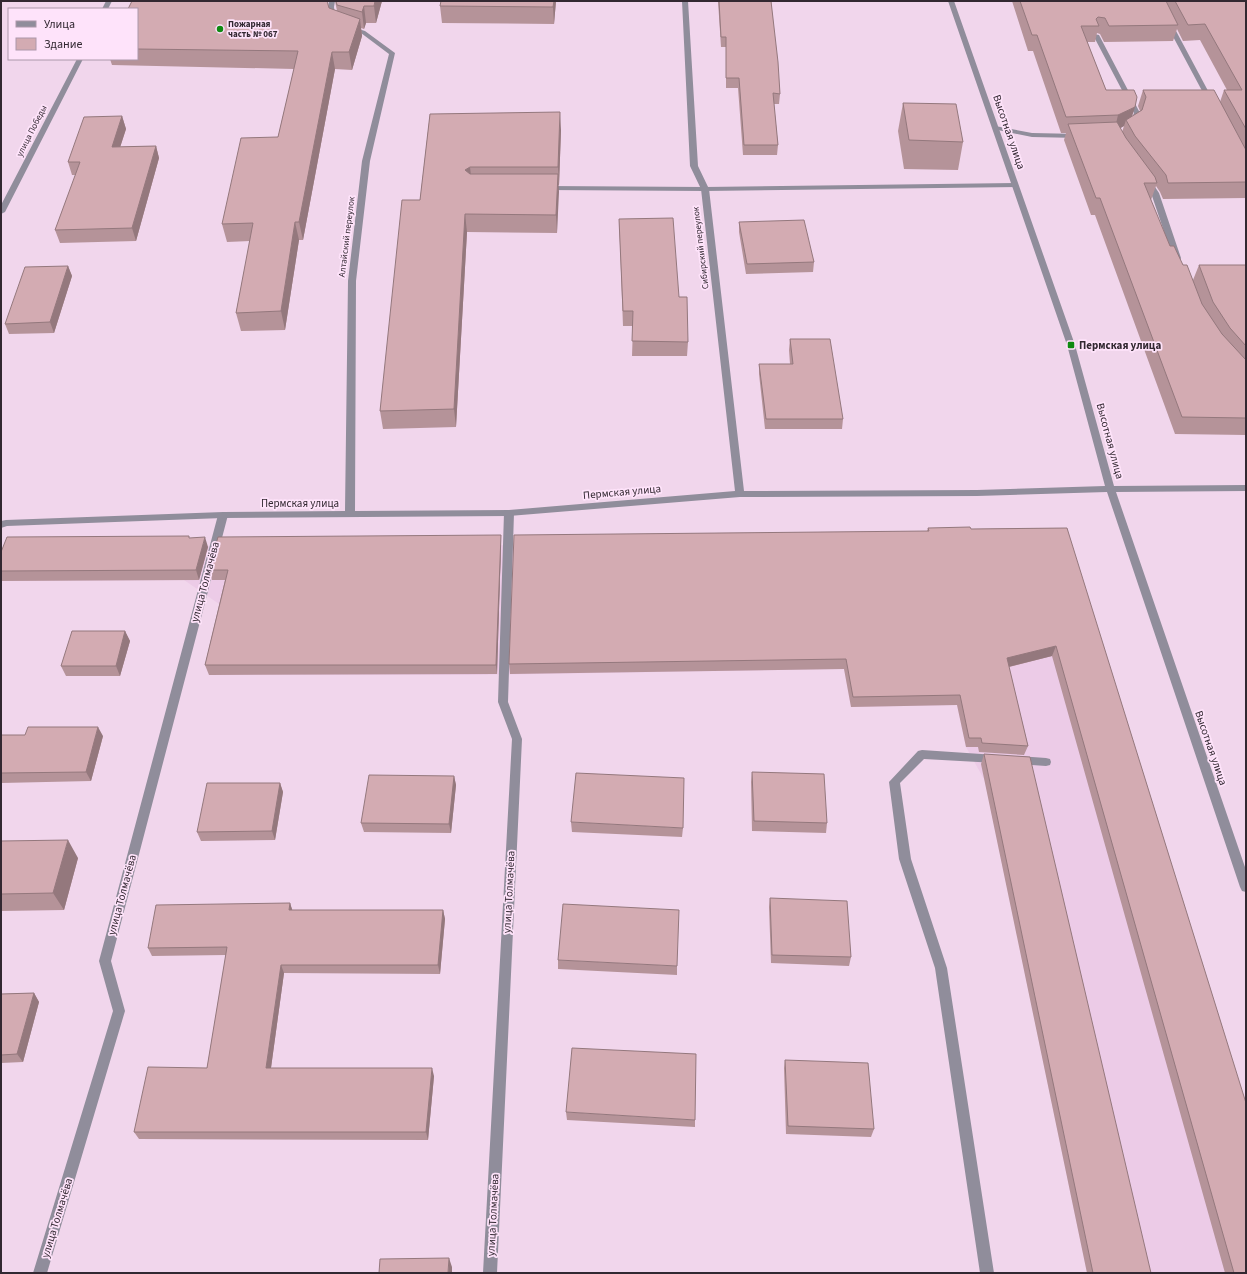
<svg xmlns="http://www.w3.org/2000/svg" width="1247" height="1274" font-family="'Source Sans 3',sans-serif">
<rect width="100%" height="100%" fill="#f1d6ec"/>
<path fill="#eccbe7" d="M1019 539 1246 1273H1087L985 781 966 747 957 705 851 707 844 669 469 675H209L225 608 184 580 1 581V575L193 546 238 547 531 545Z"/>
<g fill="none" stroke-linecap="round" stroke-linejoin="round">
<path fill="#908d9b" fill-rule="evenodd" d="M1154 1H1160L1214 102 1213 103 1208 102Z
M1094 34 1099 35 1140 113 1134 127 1129 126 1134 113 1093 35Z
M995 126 1032 133 1079 134 1083 136 1079 138 1032 137 993 129V127Z
M1143 178H1149L1159 193 1181 258 1180 260H1177L1173 258 1151 193 1142 180Z
M1015 183H1018V187L705 191 546 190 542 188 546 186 705 187Z
M509 510 514 513 508 702 522 739 497 1273H483L512 739 498 702 504 513Z
M223 512 228 515 111 961 125 1011 47 1273H33L113 1011 99 961 218 515Z
M922 750 996 755 1000 756 1001 759 1000 762 996 763 924 759 900 783 911 859 947 968 994 1273H980L935 968 899 859 889 782 918 751Z
M1018 756 1046 758 1050 759 1051 762 1050 765 1046 766 1018 764 1014 763 1013 760 1014 757Z"/>
<path fill="#908d9b" fill-rule="evenodd" d="M106 1H112L108 9H102Z
M329 1H335L334 7 336 22 331 21 328 7Z
M682 1H688L698 166 709 189 744 491 977 490 1105 486 1067 345 948 1H954L1075 345 1114 486 1246 485V491L1116 492 1246 870V892L1242 891 1240 887 1107 492 977 496 740 497 509 516 223 518 7 526 1 528V521L6 520 223 512 345 511 348 281 362 161 389 54 361 33 347 29 346 28 349 26 365 31 395 53 370 161 356 281 355 511 509 510 735 491 701 189 690 166Z
M77 59H83L5 212 1 214V205Z"/>
</g>
<path fill="#b59399" fill-rule="evenodd" d="M327 1V3L329 8 337 11 335 1H382L376 23H366L364 29 361 28 362 36 352 70 335 69 303 240H299L285 330 241 331 236 313 250 241 227 242 222 224 278 137 294 69 112 65 110 59H137V9Z
M556 1 554 24 442 23 440 6Z
M718 1H771L780 94 779 104H774L778 145 777 155H743L738 88H726V47H721Z
M1012 1H1246V198L1163 199 1160 192 1156 186 1151 200H1150L1170 246 1193 280 1199 265H1246V435L1175 434 1095 215H1091L1064 140 1066 133H1061L1033 51H1028ZM1177 29 1183 41 1200 40 1227 90H1224L1220 102 1143 90 1138 106 1140 111 1132 117 1106 90 1087 42H1095L1097 33 1100 34 1104 42 1173 41ZM1124 126 1122 132 1120 128Z
M903 103 963 142 958 170 904 169 898 131Z
M430 114 561 130 559 185H558L557 233 467 232 456 427 383 429 380 411 420 200Z
M122 116 126 129 120 147 156 146 159 158 136 241 60 243 55 230 76 175H72L68 162Z
M619 219 679 297 688 342 687 356H632L633 326H623Z
M739 222 814 262 813 272 746 274 739 232Z
M68 266 72 276 54 333 9 334 5 324Z
M790 339 843 419 842 429H765L759 374V364H790L789 350Z
M928 528 971 529 1067 528 1246 1273H1225L1052 656 1009 667 1028 746 1024 755 979 752 978 747H966L957 705 851 707 844 669 510 674 509 664 927 531Z
M190 538 208 547 199 580 1 581V552Z
M501 545 497 674 209 675 205 665 225 580H212L209 570Z
M125 631 130 641 120 676H66L61 666Z
M1 735 103 736 91 781 1 783Z
M984 754 1151 1273H1087L981 764Z
M752 772 827 823 826 833 752 831 751 782Z
M454 776 456 785 451 833 364 832 361 823Z
M280 783 283 792 275 840 201 841 197 832Z
M571 822 683 828 682 837 572 832Z
M1 841 78 858 64 910 1 911Z
M770 898 851 957 849 966 771 963 769 907Z
M290 903 292 910H443L445 919 440 974 284 973 271 1068 434 1076 428 1140 139 1139 134 1132 207 1068 226 955 152 956 148 948Z
M558 960 677 966V975L558 969Z
M34 993 39 1002 23 1062 1 1063V994Z
M785 1060 874 1129 871 1137 786 1134 784 1068Z
M566 1112 695 1120V1127L567 1120Z"/>
<path fill="#94787d" d="M375 1H382L376 23 374 6Z
M554 1H556L554 24 553 7Z
M364 6 366 23 364 29 362 12Z
M360 19 362 36 352 70 349 52Z
M332 52 335 69 303 240 299 222Z
M1135 107 1130 123 1126 120 1124 126 1114 132 1118 115Z
M560 112 561 130 559 185 558 167Z
M122 116 126 129 116 160 112 147Z
M156 146 159 158 136 241 132 228Z
M470 167 472 184 465 170Z
M558 174 559 192 557 233 556 215Z
M465 214 467 232 456 427 454 409Z
M295 222 299 240 285 330 281 311Z
M68 266 72 276 54 333 50 322Z
M501 535V545L497 674 496 665Z
M205 537 208 547 199 580 196 570Z
M125 631 130 641 120 676 116 666Z
M1056 646 1052 656 1004 668 1007 658Z
M98 727 103 736 91 781 86 772Z
M454 776 456 785 451 833 449 824Z
M280 783 283 792 275 840 272 831Z
M68 840 78 858 64 910 53 893Z
M290 903 293 912 289 910Z
M443 910 445 919 440 974 438 965Z
M281 965 284 973 270 1075 266 1068Z
M34 993 39 1002 23 1062 17 1054Z
M432 1068 434 1076 428 1140 426 1132Z
M449 1258 452 1267V1273H448Z"/>
<path fill="#d3abb2" stroke="#94787d" d="M132 1H327L329 8 360 19 349 52H332L299 222H295L281 311 236 313 253 223 222 224 241 138 278 137 298 51 137 49V9H128Z
M336 1H375L374 6H364L362 12 337 5Z
M441 1H554L553 7 440 6Z
M719 1H771L778 62 780 94 773 93 778 145H744L739 78H726V37H721Z
M1020 1H1166L1178 25 1109 26 1105 18 1098 17 1096 19 1099 26H1081L1106 90H1134L1137 97 1135 107 1118 115 1066 117 1037 35H1032Z
M1175 1H1246V129L1224 90H1242L1205 24 1188 25Z
M1143 90H1214L1246 150V182L1168 183 1166 175 1135 136 1126 120 1142 110 1146 97Z
M903 103 956 104 963 142 909 140Z
M560 112 558 167H470L465 170 470 174H558L556 215 465 214 454 409 380 411 402 200H420L430 114Z
M122 116 112 147 156 146 132 228 55 230 80 162H68L84 117Z
M1117 122 1126 138 1155 177 1157 183H1144L1170 246H1174L1183 265H1187L1202 304 1222 334 1246 360V418L1182 417 1100 198H1096L1068 124Z
M673 218 679 297H687L688 342 632 341 633 311H623L619 219Z
M804 220 814 262 747 264 739 222Z
M1199 265H1246V346L1230 328 1213 302Z
M68 266 50 322 5 324 25 267Z
M790 339H830L843 419H766L759 364H793Z
M970 527 971 529 1067 528 1246 1103V1273H1234L1056 646 1007 658 1028 746 982 743 981 738H969L960 695 853 697 846 659 509 664 514 535 929 531 928 528Z
M501 535 496 665H205L228 570H209L218 537Z
M189 536V538L205 537 196 570 1 571V552L7 537Z
M72 631H125L116 666H61Z
M28 727H98L86 772 1 773V735H25Z
M984 754 1030 757 1151 1273H1093Z
M752 772 824 774 827 823 754 821Z
M576 773 684 778 683 828 571 822Z
M369 775 454 776 449 824 361 823Z
M207 783H280L272 831 197 832Z
M68 840 53 893 1 894V841Z
M770 898 847 901 851 957 772 955Z
M290 903 289 910H443L438 965H281L266 1068H432L426 1132H134L148 1067 207 1068 227 947 148 948 156 905Z
M563 904 679 910 677 966 558 960Z
M34 993 17 1054 1 1055V994Z
M572 1048 696 1054 695 1120 566 1112Z
M785 1060 868 1063 874 1129 788 1126Z
M449 1258 448 1273H379L380 1259Z"/>
<g fill="#0e8a11" stroke="#fee3fa" stroke-width="1.5">
<circle cx="220" cy="29" r="4"/>
<rect x="1067" y="341" width="8" height="8" rx="2"/>
</g>
<g text-anchor="middle" dominant-baseline="central" stroke-width="3.5" stroke-linejoin="round" paint-order="stroke">
<g font-size="9" font-weight="bold" fill="#322831" stroke="#fee3fa" text-anchor="start">
<text x="228" y="24">Пожарная<tspan x="228" dy="10">часть № 067</tspan></text>
</g>
<g font-size="9" fill="#322831" stroke="#fee3fa">
<text transform="translate(32 131) rotate(-63)">улица Победы</text>
<text transform="translate(347 237) rotate(-83)">Алтайский переулок</text>
<text transform="translate(701 248) rotate(-97)">Сибирский переулок</text>
</g>
<g font-size="11" fill="#322831" stroke="#fee3fa">
<text transform="translate(1009 132) rotate(71)">Высотная улица</text>
<text transform="translate(1110 441) rotate(75)">Высотная улица</text>
<text transform="translate(622 492) rotate(-5)">Пермская улица</text>
<text x="300" y="503">Пермская улица</text>
<text transform="translate(205 582) rotate(-75)">улица Толмачёва</text>
<text transform="translate(1211 748) rotate(71)">Высотная улица</text>
<text transform="translate(509 892) rotate(-87)">улица Толмачёва</text>
<text transform="translate(122 895) rotate(-75)">улица Толмачёва</text>
<text transform="translate(493 1215) rotate(-87)">улица Толмачёва</text>
<text transform="translate(57 1218) rotate(-73)">улица Толмачёва</text>
</g>
<g font-size="11" font-weight="bold" fill="#322831" stroke="#fee3fa" text-anchor="start">
<text x="1079" y="345">Пермская улица</text>
</g>
</g>
<rect width="1247" height="1274" fill="none" stroke="#322831" stroke-width="4"/>
<rect x="8" y="8" width="130" height="52" fill="#fee3fa" stroke="#ac98aa"/>
<rect x="16" y="21" width="20" height="6" fill="#908d9b" stroke="#ac98aa"/>
<text x="44" y="28" font-size="12" fill="#322831">Улица</text>
<rect x="16" y="38" width="20" height="12" fill="#d3abb2" stroke="#ac98aa"/>
<text x="44" y="48" font-size="12" fill="#322831">Здание</text>
</svg>
